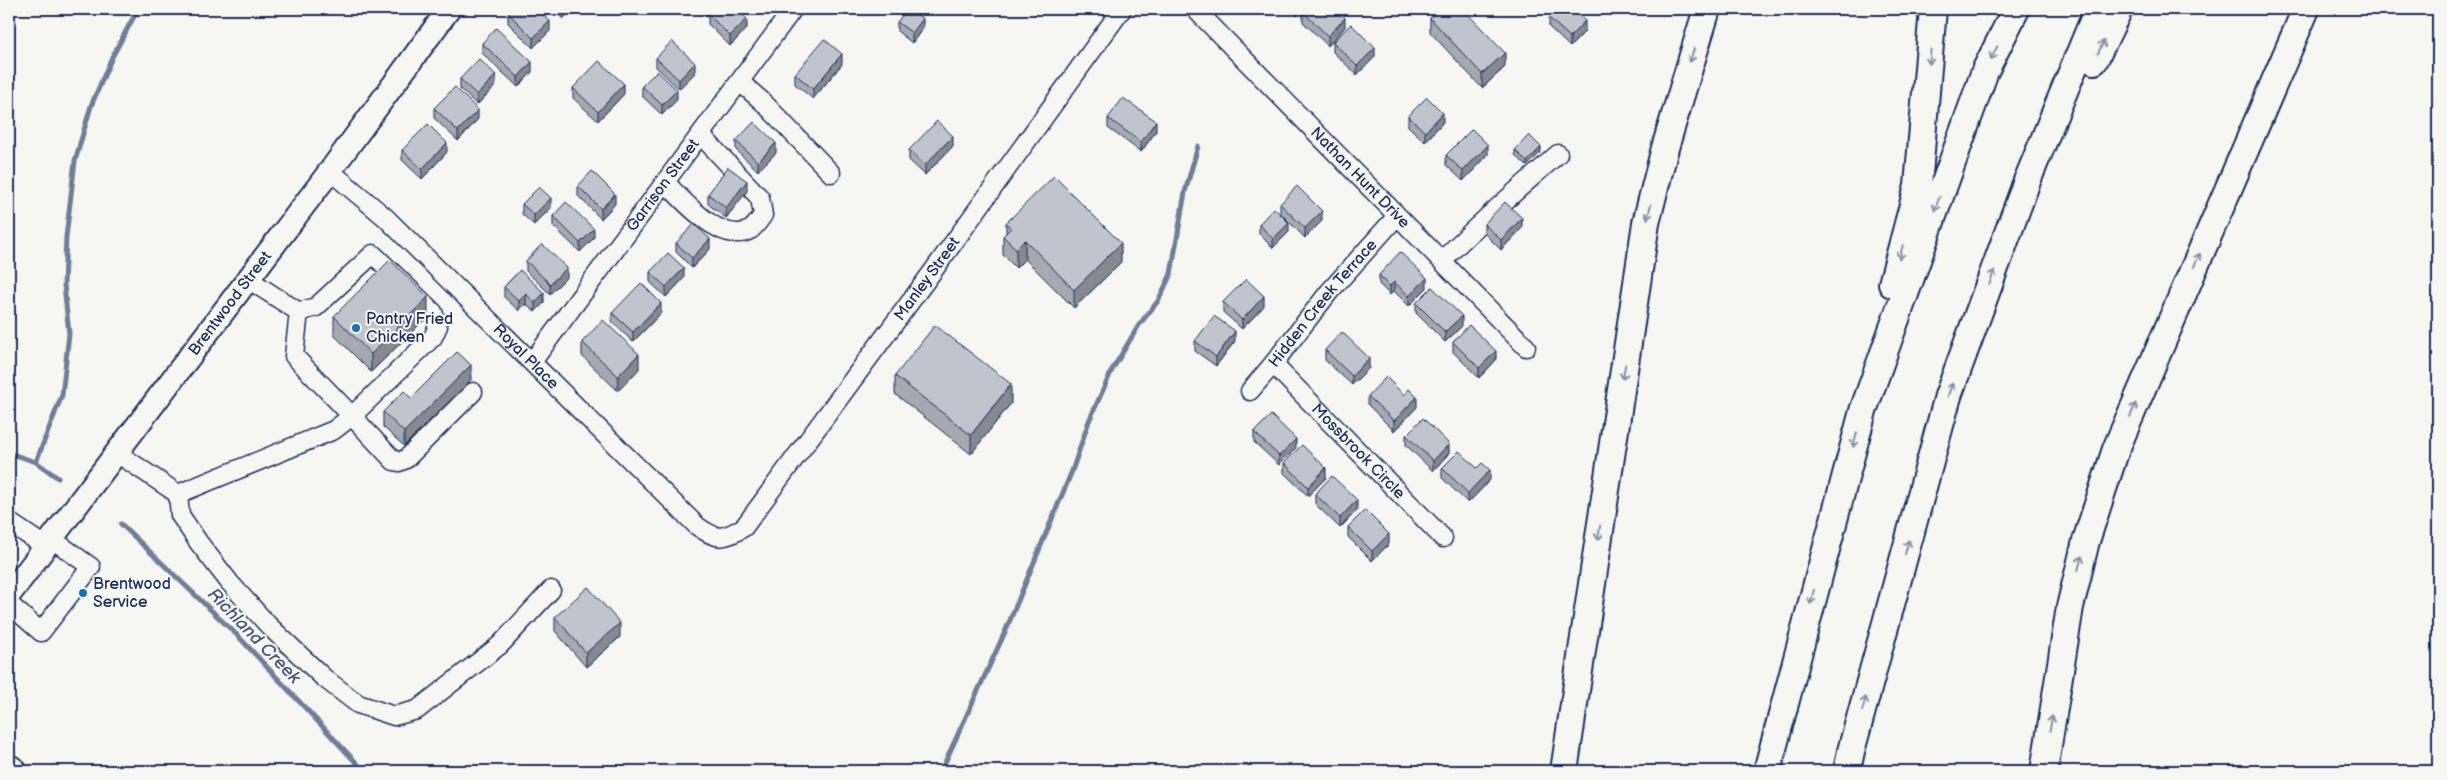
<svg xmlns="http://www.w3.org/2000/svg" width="2447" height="780" font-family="'Balsamiq Sans',sans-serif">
<rect width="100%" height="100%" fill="#f6f6f2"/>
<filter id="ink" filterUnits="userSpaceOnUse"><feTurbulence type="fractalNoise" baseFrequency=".02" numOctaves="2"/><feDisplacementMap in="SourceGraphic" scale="10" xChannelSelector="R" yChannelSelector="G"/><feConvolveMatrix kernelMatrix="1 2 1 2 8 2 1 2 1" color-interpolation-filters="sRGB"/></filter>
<g filter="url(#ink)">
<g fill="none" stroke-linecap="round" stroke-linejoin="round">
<path stroke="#717e99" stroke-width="5" d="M9 453 36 462 58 478
M36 462 62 395 69 334 64 285 66 237 75 161 91 106 112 57 138 9
M121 524 239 637 364 771
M941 771 1005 632 1072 471 1089 421 1112 370 1139 325 1158 301 1171 274 1185 192 1198 146"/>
<g stroke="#1b2f5e" stroke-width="21">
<g id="minor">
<path id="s1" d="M1195 9 1526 347"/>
<path d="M740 82 763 102 831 173"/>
<path id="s2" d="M330 171 385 217 697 526C717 540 723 540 744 527L933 271 1122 9"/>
<path d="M666 183C683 201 722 245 750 230 755 227 760 219 763 215L760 198 701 135"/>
<path d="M1442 261C1478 223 1519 189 1558 154"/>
<path d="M248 279 299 312 316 307 373 254 433 312 438 326 433 337 352 416 294 356 299 312"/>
<path id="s3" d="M532 362 793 9"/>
<path id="s4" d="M1273 364 1443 538"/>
<path id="s5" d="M1250 391 1273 364 1329 292 1397 216"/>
<path d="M117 453 178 494 334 430 352 416 394 461 399 462 406 459 473 392"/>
<path d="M178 494 180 515 199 543 230 583 269 626 324 678 358 704 394 716 417 710 500 645 551 590"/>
<path d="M9 522 46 547"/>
<path d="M9 604 41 632 91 567 52 539"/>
</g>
</g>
<g stroke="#1b2f5e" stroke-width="26">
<g id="major">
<path id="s6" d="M9 595 330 171 449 9"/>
</g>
</g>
<g stroke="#1b2f5e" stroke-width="30">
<path id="highway" d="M2094 61 2119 9
M1892 284 1918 186 1933 9
M9 768 13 771
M1564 771 1646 223 1665 148 1707 9
M1767 771 1863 411 1985 71 2016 9
M1847 771 1851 751 1948 396 2027 181 2098 9
M2044 771 2070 607 2086 541 2116 449 2306 9"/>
</g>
<use href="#minor" stroke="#f6f6f2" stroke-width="18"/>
<use href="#major" stroke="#f6f6f2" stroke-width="22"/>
<use href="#highway" stroke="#f6f6f2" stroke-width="26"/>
</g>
<path fill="#a5a9b0" stroke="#1b2f5e" d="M552 9H573L563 19Z
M703 9H737L747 28 730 46 708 24V17L703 12Z
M1290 9H1304L1297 16Z
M1532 9H1542L1537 14Z
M1303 12 1345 27 1328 46 1303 22Z
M508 13 550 31 533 48 508 23Z
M1430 18 1505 67 1482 88 1430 32Z
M1549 18 1585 31 1570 47 1549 27Z
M897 22 923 28 912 43 897 31Z
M1333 42 1375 57 1357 75 1333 52Z
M482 43 532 72 518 87 482 53Z
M656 58 695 73 679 89 656 67Z
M842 64 813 99 795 84V74Z
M460 79 496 85 477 105 460 89Z
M642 86 677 100 662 115 642 96Z
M573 88 624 94 598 121 573 98Z
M434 108 478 119 458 141 434 118Z
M1408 116 1443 122 1425 142 1408 126Z
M1108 118 1156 131 1141 152 1108 128Z
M736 141 776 153 758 171 736 150Z
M953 146 925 175 909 160V150Z
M402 150 447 152 422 179 402 160Z
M1515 150 1541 152 1527 166 1515 155Z
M1446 155H1488L1463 181 1446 165Z
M578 186 615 204 601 219 578 196Z
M747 191 726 218 708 204V194Z
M522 204 551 208 534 225 522 214Z
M1280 204 1322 221 1305 238 1280 213Z
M553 216 594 238 580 252 553 226Z
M1006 223 1121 262 1074 308 1025 259 1016 268 1003 255V236L1006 233Z
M1259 224 1289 232 1273 248 1259 234Z
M1484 224 1522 228 1501 250 1484 233Z
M676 243 710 249 692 268 676 252Z
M526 261 567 277 550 294 526 271Z
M520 270 544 303 535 312 526 304 519 311 504 297V287Z
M650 272 684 278 666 297 650 282Z
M1379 275 1427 288 1409 306 1394 291 1390 295 1379 284Z
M1223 302 1264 306 1242 329 1223 312Z
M1416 303 1462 326 1445 342 1416 313Z
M612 313H661L633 342 612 322Z
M334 316H428L371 372 334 335Z
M1195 341H1235L1216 366 1195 351Z
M582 342 639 369 618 391 582 356Z
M1453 342 1496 360 1479 378 1453 352Z
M1325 350 1369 368 1352 385 1325 360Z
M895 376 1011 403 971 454 895 394Z
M471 380 404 446 383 427V412Z
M1368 396 1417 407 1394 431 1368 405Z
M1254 432 1296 448 1279 465 1254 442Z
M1406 435 1449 453 1433 471 1406 445Z
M1284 463 1326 478 1308 496 1284 473Z
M1442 468 1490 480 1468 503 1442 478Z
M1315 494 1357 510 1340 528 1315 504Z
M1348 527 1389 544 1372 561 1348 537Z
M555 617 620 637 586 667 555 631Z"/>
<path fill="#868990" stroke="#1b2f5e" d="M563 9H573L563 19Z
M1297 9H1304L1297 16Z
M1537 9H1542L1537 14Z
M1345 18V27L1328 46V36Z
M747 19V28L730 46V36Z
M923 19V28L912 43V33Z
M550 21V31L533 48V38Z
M1585 21V31L1570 47V37Z
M1375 48V57L1357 75V66Z
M1505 53V67L1482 88V74Z
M842 54V64L813 99V89Z
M532 62V72L518 87V77Z
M695 63V73L679 89V80Z
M496 75V85L477 105V95Z
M624 84V94L598 121V112Z
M677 90V100L662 115V105Z
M478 110V119L458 141V131Z
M1443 113V122L1425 142V132Z
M1156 121V131L1141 152V142Z
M953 136V146L925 175V165Z
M447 143V152L422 179V169Z
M776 143V153L758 171V162Z
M1488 145V155L1463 181V171Z
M1541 147V152L1527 166V162Z
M747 181V191L726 218V208Z
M615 194V204L601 219V209Z
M551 198V208L534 225V215Z
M1322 211V221L1305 238V228Z
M1522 218V228L1501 250V240Z
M1289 223V232L1273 248V239Z
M594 229V238L580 252V243Z
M710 239V249L692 268V258Z
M1025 240V259L1016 268V249Z
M1121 243V262L1074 308V290Z
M567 268V277L550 294V284Z
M684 268V278L666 297V287Z
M1427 278V288L1409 306V296Z
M1394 282V291L1390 295V286Z
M544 293V303L535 312V303Z
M526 294V304L519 311V301Z
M1264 296V306L1242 329V320Z
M428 297V316L371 372V354Z
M661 303V313L633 342V332Z
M1462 316V326L1445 342V332Z
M1235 331V341L1216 366V357Z
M1496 351V360L1479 378V368Z
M639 354V369L618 391V376Z
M1369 358V368L1352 385V376Z
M471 365V380L404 446V432Z
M1011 384V403L971 454V435Z
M1417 397V407L1394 431V421Z
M1296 439V448L1279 465V456Z
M1449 444V453L1433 471V461Z
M1326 468V478L1308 496V487Z
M1490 470V480L1468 503V493Z
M1357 500V510L1340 528V518Z
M1389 534V544L1372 561V551Z
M620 623V637L586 667V653Z"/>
<path fill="#c0c4cd" stroke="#1b2f5e" d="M512 9H537L550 21 533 38 508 13Z
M710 9H737L747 19 730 36 708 14 712 11Z
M907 9H910L923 19 912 33 897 22Z
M1306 9H1336L1345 18 1328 36 1303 12Z
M1439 9H1463L1505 53 1482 74 1430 18Z
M1558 9H1572L1585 21 1570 37 1549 18Z
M1351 24 1375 48 1357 66 1333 42Z
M496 28 532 62 518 77 482 43Z
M824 39 842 54 813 89 795 74Z
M672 41 695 63 679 80 656 58Z
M479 59 496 75 477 95 460 79Z
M599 61 624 84 598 112 573 88Z
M657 71 677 90 662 105 642 86Z
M455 87 478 110 458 131 434 108Z
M1427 97 1443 113 1425 132 1408 116Z
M1123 98 1156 121 1141 142 1108 118Z
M937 121 953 136 925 165 909 150Z
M754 122 776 143 758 162 736 141Z
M428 124 447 143 422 169 402 150Z
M1472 129 1488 145 1463 171 1446 155Z
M1529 135 1541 147 1527 162 1515 150Z
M728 167 747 181 726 208 708 194Z
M592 171 615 194 601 209 578 186Z
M1054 176 1121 243 1074 290 1025 240 1016 249 1003 236 1011 228 1006 223Z
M1297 186 1322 211 1305 228 1280 204Z
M539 187 551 198 534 215 522 204Z
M566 202 594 229 580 243 553 216Z
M1505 202 1522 218 1501 240 1484 224Z
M1274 208 1289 223 1273 239 1259 224Z
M694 224 710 239 692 258 676 243Z
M542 244 567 268 550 284 526 261Z
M1400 252 1427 278 1409 296 1394 282 1390 286 1379 275Z
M668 253 684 268 666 287 650 272Z
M390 260 428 297 371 354 334 316Z
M520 270 544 293 535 303 526 294 519 301 504 287Z
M1246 279 1264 296 1242 320 1223 302Z
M641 283 661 303 633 332 612 313Z
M1432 287 1462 316 1445 332 1416 303Z
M1214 316 1235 331 1216 357 1195 341Z
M603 320 639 354 618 376 582 342Z
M935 325 1011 384 971 435 895 376Z
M1469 325 1496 351 1479 368 1453 342Z
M1342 332 1369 358 1352 376 1325 350Z
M457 352 471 365 404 432 383 412 404 391 411 398Z
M1386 377 1404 395 1409 389 1417 397 1394 421 1368 396Z
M1271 415 1296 439 1279 456 1254 432Z
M1423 418 1449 444 1433 461 1406 435Z
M1302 445 1326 468 1308 487 1284 463Z
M1459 451 1477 468 1482 463 1490 470 1468 493 1442 468Z
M1332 476 1357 500 1340 518 1315 494Z
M1365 510 1389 534 1372 551 1348 527Z
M588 587 620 623 586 653 555 617Z"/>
<defs><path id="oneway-shaft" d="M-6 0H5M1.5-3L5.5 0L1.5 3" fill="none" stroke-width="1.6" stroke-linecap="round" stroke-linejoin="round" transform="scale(1.25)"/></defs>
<g stroke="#8892a8">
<use href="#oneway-shaft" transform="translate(2101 47) rotate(-64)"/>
<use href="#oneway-shaft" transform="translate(1994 53) rotate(116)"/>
<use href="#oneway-shaft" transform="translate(1692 55) rotate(107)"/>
<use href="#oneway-shaft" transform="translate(1930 57) rotate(95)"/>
<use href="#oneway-shaft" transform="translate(1937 204) rotate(110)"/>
<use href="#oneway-shaft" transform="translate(1649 212) rotate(104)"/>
<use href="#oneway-shaft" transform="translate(1901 252) rotate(105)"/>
<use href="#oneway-shaft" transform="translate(2197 260) rotate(-66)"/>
<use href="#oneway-shaft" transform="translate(1992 277) rotate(-70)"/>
<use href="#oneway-shaft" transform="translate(1624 372) rotate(99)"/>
<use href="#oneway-shaft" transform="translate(1950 390) rotate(-71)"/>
<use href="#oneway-shaft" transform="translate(2133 410) rotate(-67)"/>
<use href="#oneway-shaft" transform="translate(1855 440) rotate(105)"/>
<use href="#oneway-shaft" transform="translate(1599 533) rotate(99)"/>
<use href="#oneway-shaft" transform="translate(1907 547) rotate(-75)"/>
<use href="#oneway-shaft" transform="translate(2080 563) rotate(-76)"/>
<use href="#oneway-shaft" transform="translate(1812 597) rotate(105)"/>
<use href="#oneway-shaft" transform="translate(1864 704) rotate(-75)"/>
<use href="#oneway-shaft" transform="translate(2051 723) rotate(-81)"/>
</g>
</g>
<g fill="#1f6fb2" stroke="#f6f6f2" stroke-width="2">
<circle cx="356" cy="328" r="5"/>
<circle cx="83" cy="593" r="5"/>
</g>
<g text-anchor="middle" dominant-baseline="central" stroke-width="4" stroke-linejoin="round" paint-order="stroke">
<g font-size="16" fill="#1b2f5e" stroke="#f6f6f2">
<text stroke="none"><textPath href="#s1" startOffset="236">Nathan Hunt Drive</textPath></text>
<text stroke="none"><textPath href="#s3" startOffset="220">Garrison Street</textPath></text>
<text stroke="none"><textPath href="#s2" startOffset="871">Manley Street</textPath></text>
<text stroke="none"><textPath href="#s6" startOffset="366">Brentwood Street</textPath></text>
<text stroke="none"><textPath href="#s5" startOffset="114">Hidden Creek Terrace</textPath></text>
<text stroke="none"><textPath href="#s2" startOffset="270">Royal Place</textPath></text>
<text stroke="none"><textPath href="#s4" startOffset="122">Mossbrook Circle</textPath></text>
</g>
<g font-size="16" fill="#1b2f5e" stroke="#f6f6f2" text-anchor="start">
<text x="366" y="319">Pantry Fried<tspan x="366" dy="18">Chicken</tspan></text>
<text x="93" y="584">Brentwood<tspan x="93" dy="18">Service</tspan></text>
</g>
<g font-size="18" font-style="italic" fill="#46567b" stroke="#f6f6f2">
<text transform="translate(254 636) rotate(46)">Richland Creek</text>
</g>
</g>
<rect width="2447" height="780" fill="none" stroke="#f6f6f2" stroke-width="30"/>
<rect x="15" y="15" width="2417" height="750" fill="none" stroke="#1b2f5e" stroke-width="2" filter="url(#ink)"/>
</svg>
